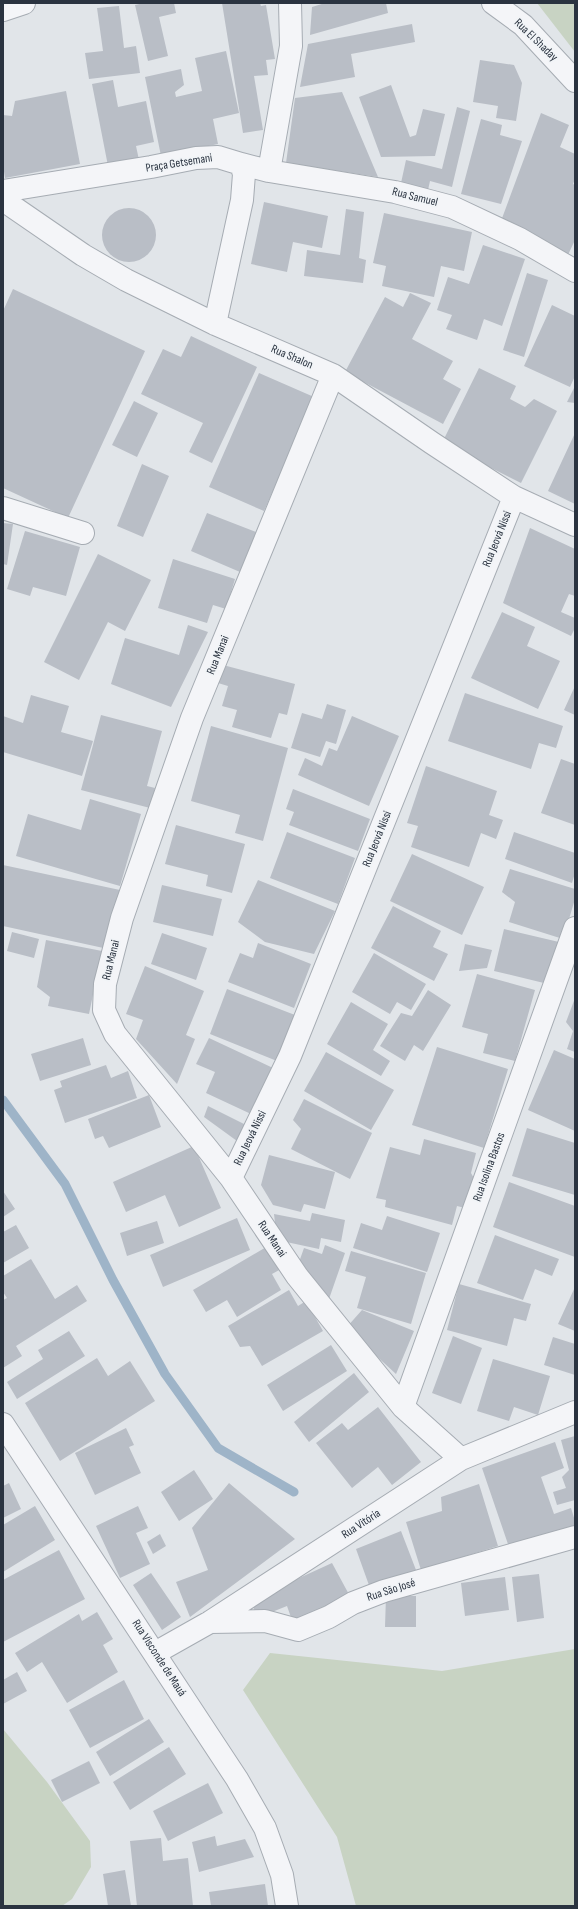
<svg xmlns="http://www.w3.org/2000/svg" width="578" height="1909" font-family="'Sofia Sans Condensed',sans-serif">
<rect width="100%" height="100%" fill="#e1e5e9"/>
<path fill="#c8d3c3" d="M537 3H575V52Z
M575 1649V1906H356L337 1837 243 1690 270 1653 442 1671Z
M3 1729 47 1782 90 1841 91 1867 72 1899 62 1906H3Z"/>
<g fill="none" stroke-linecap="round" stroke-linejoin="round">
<path stroke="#9eb4c8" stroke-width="9" d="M3 1100 65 1184 113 1280 165 1374 218 1448 294 1492"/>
</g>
<path fill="#b9bec6" d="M144 3H174L176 13 159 17 168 56 148 61 135 5Z
M222 3H260L261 6 266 5 275 59 266 60 268 75 254 76 263 130 243 133Z
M325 3H386L388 13 310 35 312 7Z
M119 6 124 48 136 46 140 73 89 79 85 53 103 51 97 8Z
M412 24 415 42 351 54 355 77 300 87 308 44Z
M226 51 239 113 213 119 218 144 161 156 145 77 181 69 184 85 175 92 176 97 202 91 195 58Z
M480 60 514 65 522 83 516 121 496 118 498 106 473 102Z
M113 80 118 107 146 101 154 142 136 146 139 160 108 166 92 84Z
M391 85 410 137 416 135 423 109 445 114 435 156 381 157 359 97Z
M66 91 80 164 5 178 3 165V115L12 116 15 101Z
M342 92 378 177 286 163 295 98Z
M457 107 470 111 452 187 430 181 428 190 401 183 406 160 442 169Z
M541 113 569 125 560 147 575 154V179L573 184 575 185V240L567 257 501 221Z
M481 119 502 125 500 135 522 141 501 204 461 194Z
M264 202 328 216 322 248 293 242 287 272 251 264Z
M102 235a27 27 0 1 1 54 0a27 27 0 1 1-54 0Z
M346 209 364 212 359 258 366 260 363 283 304 276 307 250 340 255Z
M384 213 472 232 464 271 441 266 434 297 382 286 386 266 373 263Z
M483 245 525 259 502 326 484 319 477 340 446 329 452 315 437 310 448 277 469 284Z
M527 273 548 280 524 357 503 350Z
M13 289 145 351 68 518 3 488V311Z
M410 293 431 303 412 339 453 361 443 379 461 389 443 424 345 372 385 297 403 307Z
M552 305 575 316V376L570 387 524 366Z
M191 336 257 367 212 463 189 452 203 423 141 394 163 349 181 357Z
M479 368 516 386 510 399 525 407 534 399 557 411 521 483 442 443Z
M259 373 314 397 264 511 209 487Z
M575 386V403L567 402Z
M134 401 158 413 137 457 112 445Z
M575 433V504L548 491Z
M142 464 169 476 143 537 117 526Z
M207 513 256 532 240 572 191 551Z
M3 523 13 524 7 565 3 564Z
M530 528 575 549V596L569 594 561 612 575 618V628L571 636 503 603Z
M25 531 80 547 66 596 33 587 30 596 7 589Z
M98 554 151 580 125 631 108 622 79 680 44 662Z
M173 559 235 579 226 609 213 605 207 623 158 608Z
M502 612 535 627 527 646 560 661 538 709 471 678Z
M188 625 208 632 171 707 111 684 125 638 179 655Z
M223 665 295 684 287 715 279 713 271 738 232 727 237 710 222 706 228 686 218 683Z
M575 686V715L564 710Z
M465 693 563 726 556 748 539 743 531 769 448 741Z
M31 695 69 706 61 732 93 741 82 776 3 752V716L23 723Z
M327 704 346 710 336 744 326 741 320 757 291 748 302 713 322 719Z
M101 715 162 731 147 786 155 788 150 808 81 790Z
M352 716 399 736 369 806 298 775 305 758 322 766 329 748 337 751Z
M211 726 288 748 263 841 235 833 240 815 191 801Z
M561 759 575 764V825L541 813Z
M426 766 497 791 489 815 503 820 496 839 481 833 469 867 411 847 418 826 407 823Z
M293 789 370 819 358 851 289 825 294 812 286 809Z
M90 799 141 814 120 886 16 856 28 814 81 830Z
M176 825 245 844 232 893 206 886 208 875 165 864Z
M287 832 355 858 338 904 270 878Z
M514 832 575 853V873L572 883 505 859Z
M412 854 484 887 462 935 390 901Z
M3 865 120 890 108 949 3 926Z
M510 869 575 889V899L563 939 509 922 515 902 502 892Z
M258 880 335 911 314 954 265 942 238 922Z
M162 885 222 899 213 936 153 922Z
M393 906 441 931 433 947 448 954 434 981 371 948Z
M504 929 559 942 548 984 494 971Z
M12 932 39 939 34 958 7 951Z
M162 933 207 948 196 980 151 964Z
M46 940 102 951 89 1014 48 1006 50 997 37 987Z
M258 943 311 964 294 1008 228 982 240 953 253 958Z
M465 944 492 950 487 968 459 971Z
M374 953 426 984 411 1010 397 1002 390 1014 352 992Z
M145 966 204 991 186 1035 195 1039 177 1084 136 1039 143 1020 126 1014Z
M477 974 535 990 515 1061 483 1053 488 1034 462 1027Z
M227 989 295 1015 277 1061 210 1034Z
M428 990 451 1005 423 1051 414 1045 405 1061 380 1046 401 1013 412 1016Z
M575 998V1052L567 1049 573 1031 566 1022Z
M351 1002 388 1024 373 1050 390 1061 381 1076 327 1044Z
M83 1038 91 1065 40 1081 31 1054Z
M209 1038 273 1068 251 1114 206 1093 215 1072 196 1064Z
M437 1047 508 1069 484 1148 412 1125Z
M554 1050 575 1059V1131L528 1110Z
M326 1052 394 1090 371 1130 304 1091Z
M106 1065 111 1078 128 1071 137 1098 65 1123 54 1090 62 1087 60 1081Z
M149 1095 161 1127 109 1148 103 1136 95 1139 88 1119Z
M304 1099 372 1133 350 1179 291 1149 301 1129 293 1120Z
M208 1106 246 1125 237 1141 204 1117Z
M527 1128 575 1143V1195L512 1176Z
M424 1139 476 1153 471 1173 476 1182 469 1209 457 1206 452 1225 385 1207 386 1200 376 1198 390 1147 420 1155Z
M194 1146 221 1208 179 1227 165 1195 126 1212 113 1182Z
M269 1155 335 1172 325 1209 304 1204 301 1212 273 1205 261 1185Z
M509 1182 575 1206V1257L493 1227Z
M3 1191 15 1209 3 1217Z
M312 1213 345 1220 341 1242 321 1238 319 1249 277 1240 274 1214 310 1221Z
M387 1216 440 1233 427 1272 353 1248 361 1223 382 1230Z
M237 1218 250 1250 163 1287 150 1255Z
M157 1221 164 1243 127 1256 120 1233Z
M16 1225 29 1248 3 1263V1232Z
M495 1235 559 1259 552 1276 535 1269 523 1300 477 1283Z
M325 1245 345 1253 329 1299 298 1265 304 1248 322 1254Z
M268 1246 281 1269 272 1274 281 1290 237 1317 227 1300 206 1312 193 1290Z
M351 1251 426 1273 411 1324 357 1308 366 1277 345 1271Z
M31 1259 55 1299 77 1285 87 1301 16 1346 22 1356 3 1368V1300L7 1298 3 1292V1276Z
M459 1284 531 1304 526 1321 514 1318 507 1346 447 1330Z
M575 1287V1331L558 1324Z
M289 1290 298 1306 306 1301 323 1331 262 1366 250 1346 240 1347 228 1326Z
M362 1310 414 1331 396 1374 346 1328Z
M69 1331 85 1356 17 1399 7 1382 43 1359 38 1350Z
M453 1336 482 1348 461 1404 432 1393Z
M553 1337 575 1344V1375L544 1365Z
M331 1345 347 1371 283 1411 267 1385Z
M97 1358 108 1376 130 1361 155 1401 60 1461 25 1403Z
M493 1359 550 1376 538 1415 514 1407 509 1421 477 1411Z
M354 1373 369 1392 309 1442 294 1422Z
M378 1407 421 1462 392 1485 378 1467 352 1488 316 1443 342 1423 348 1430Z
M126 1428 134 1445 129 1447 141 1473 95 1495 75 1453Z
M575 1436V1500L557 1505 553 1492 566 1488 562 1477 569 1470 561 1440Z
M555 1442 564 1468 541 1477 554 1514 571 1508 575 1521V1527L510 1550 482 1468Z
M194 1470 213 1499 179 1521 161 1492Z
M9 1483 21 1509 3 1518V1486Z
M229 1483 295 1539 190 1617 176 1582 208 1570 192 1528Z
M479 1484 498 1546 421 1570 406 1522 442 1511 441 1497Z
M35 1506 55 1540 3 1572V1525Z
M138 1506 148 1528 136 1533 150 1564 120 1578 96 1526Z
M401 1531 416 1570 370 1588 356 1549Z
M160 1534 166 1546 153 1554 147 1542Z
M59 1550 85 1599 3 1642V1580Z
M332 1563 352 1600 293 1623 287 1606 257 1618 251 1600Z
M151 1573 181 1617 162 1630 133 1585Z
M539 1574 544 1618 517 1622 512 1577Z
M505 1577 509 1610 465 1616 461 1583Z
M386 1596H416V1627H385Z
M97 1612 113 1639 103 1645 118 1672 67 1703 42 1662 27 1672 15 1653 79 1614 82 1621Z
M17 1672 27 1691 3 1704V1680Z
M124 1680 144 1719 90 1748 69 1710Z
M149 1719 164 1742 110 1776 96 1752Z
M169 1747 186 1774 130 1810 113 1782Z
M89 1761 100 1783 62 1802 51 1780Z
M208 1783 223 1813 168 1841 153 1811Z
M215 1836 217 1846 245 1839 254 1857 199 1872 192 1842Z
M161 1838 163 1861 188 1858 193 1906H137L130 1841Z
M125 1870 131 1906H108L103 1874Z
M265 1884 268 1906H211L209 1892Z"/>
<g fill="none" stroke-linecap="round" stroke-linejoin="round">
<g stroke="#a6acb3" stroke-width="24">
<path id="minor" d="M493 3 523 25 575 81
M3 10 24 3
M241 164 269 171 395 192 452 207 520 239 575 271
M269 171 291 46 290 3
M3 191 151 167 196 158 218 157 241 164 244 174 242 200 215 324
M3 200 83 255 126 280 215 324 333 375 432 443 514 497 575 525
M333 375 192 718 122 918 105 984 104 1010 115 1034 231 1178 297 1276 403 1407 461 1459
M3 508 83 533
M231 1178 290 1056 514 497
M403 1407 575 928
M3 1424 237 1779 265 1828 282 1875 287 1906
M210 1622 265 1621 298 1630 329 1617 353 1603 384 1591 575 1537
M155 1653 210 1622 461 1459 575 1412"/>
</g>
<use href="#minor" stroke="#f4f5f8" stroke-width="22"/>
</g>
<g text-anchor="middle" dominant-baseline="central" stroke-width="3.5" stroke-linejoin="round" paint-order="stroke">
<g font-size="12" fill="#2a3340" stroke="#f1f4f7">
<text transform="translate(536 40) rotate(44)">Rua El Shaday</text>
<text transform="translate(179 163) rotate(-9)">Praça Getsemani</text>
<text transform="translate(415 197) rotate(14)">Rua Samuel</text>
<text transform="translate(292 357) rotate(23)">Rua Shalon</text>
<text transform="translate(497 539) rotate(-68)">Rua Jeová Nissi</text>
<text transform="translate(218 655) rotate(-68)">Rua Manai</text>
<text transform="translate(377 839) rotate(-68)">Rua Jeová Nissi</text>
<text transform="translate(111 960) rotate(-76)">Rua Manai</text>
<text transform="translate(250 1138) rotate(-64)">Rua Jeová Nissi</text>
<text transform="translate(489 1167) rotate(-70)">Rua Isolina Bastos</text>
<text transform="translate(272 1239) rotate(56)">Rua Manai</text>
<text transform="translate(361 1524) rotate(-33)">Rua Vitória</text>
<text transform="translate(391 1590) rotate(-18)">Rua São José</text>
<text transform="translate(159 1658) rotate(57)">Rua Visconde de Mauá</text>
</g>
</g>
<rect width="578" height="1909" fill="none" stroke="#2a3340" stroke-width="8"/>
</svg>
